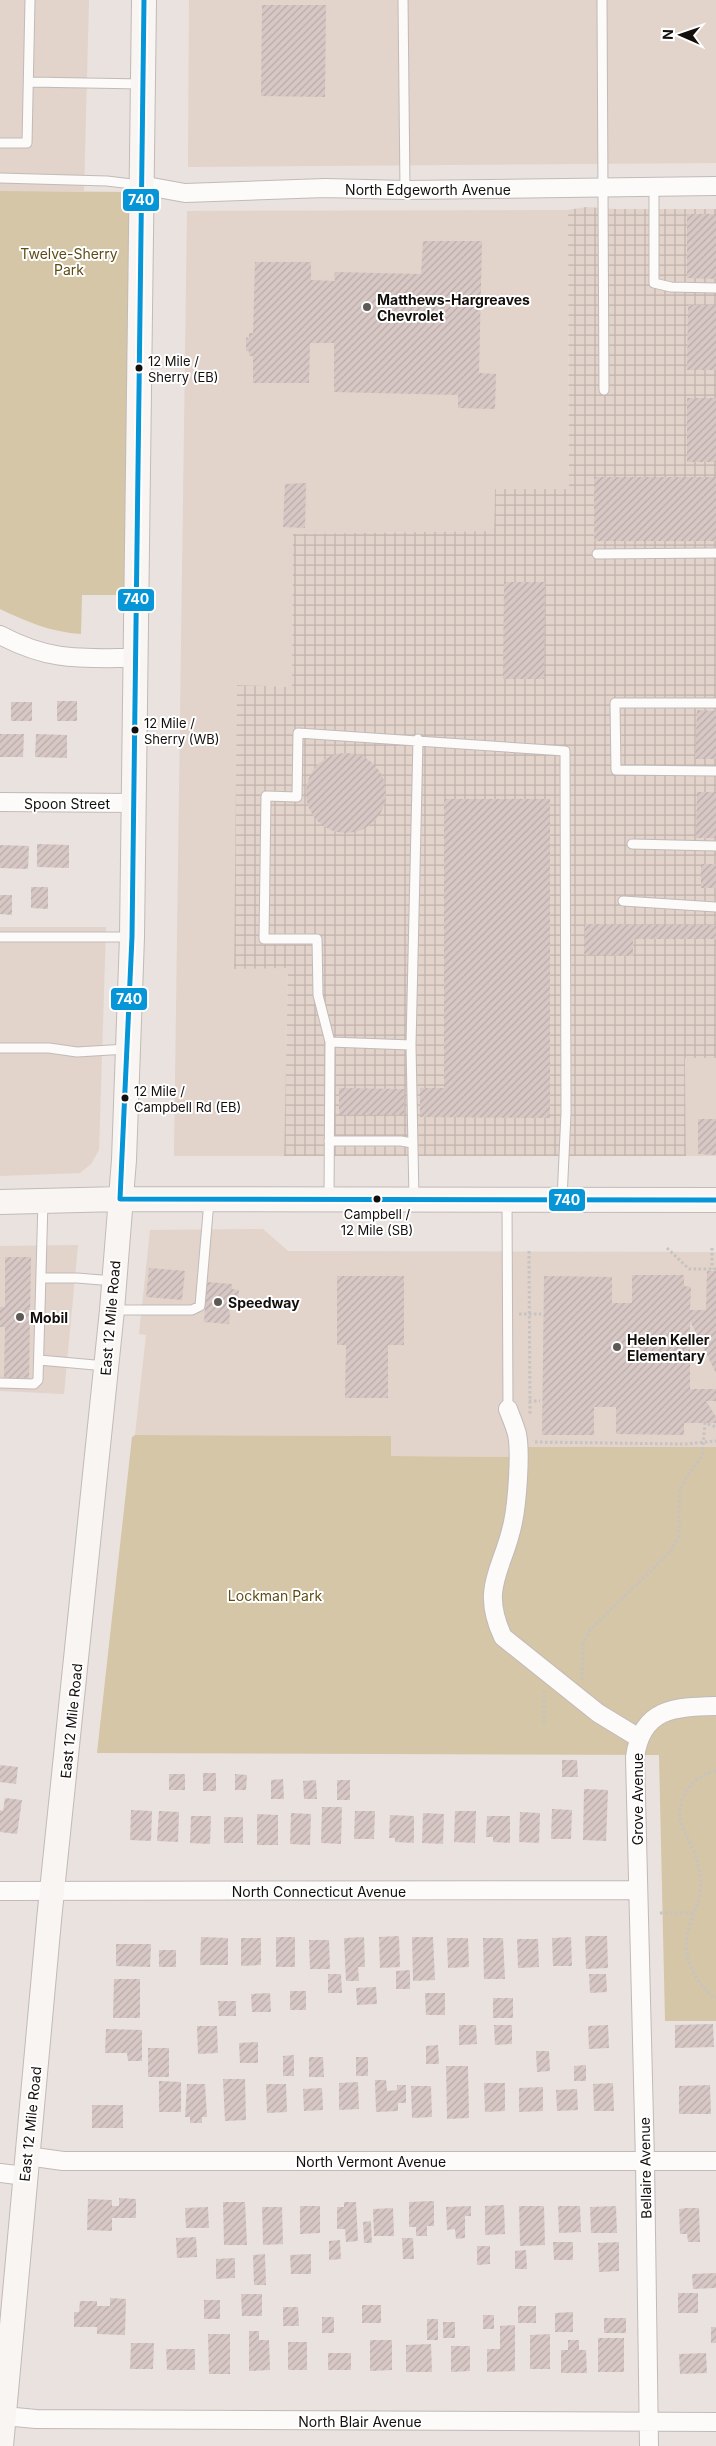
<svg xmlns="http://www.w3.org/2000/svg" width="716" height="2446" font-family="Inter,sans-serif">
<defs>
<pattern id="industrial-grid" width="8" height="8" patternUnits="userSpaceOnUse" patternTransform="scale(1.25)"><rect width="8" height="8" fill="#e2d3cb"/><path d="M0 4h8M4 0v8" fill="none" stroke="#c1b4ad"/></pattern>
<pattern id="building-hatch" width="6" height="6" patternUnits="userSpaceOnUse" patternTransform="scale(1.25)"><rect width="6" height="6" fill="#d8c8c5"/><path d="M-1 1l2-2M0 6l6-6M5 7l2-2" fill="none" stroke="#b8aba8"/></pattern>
</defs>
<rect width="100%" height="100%" fill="#eae2de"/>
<path fill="#e2d3cb" d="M0 0H89L84 191H0Z
M189 0H716V163L188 167Z
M568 210 569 489H495L494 531 293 534 292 687 238 685 234 968H288L284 1156H174L187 211Z
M0 927H106L99 1150 91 1164 80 1173 0 1176Z
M685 1057 716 1058V1156H686Z
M263 1229 288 1251 716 1252V1447H527L510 1457 391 1456 390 1436 135 1435 146 1335 139 1334 150 1230Z
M78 1245 64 1394 0 1391V1246Z"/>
<path fill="url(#industrial-grid)" d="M586 207 616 209H716V1058H685L686 1156H284L288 968 234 969 237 685 292 687 293 534 494 531 495 489H569L568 210Z"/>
<path fill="#d5c6a7" d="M0 191 140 192 134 595H82L81 634C51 632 27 622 0 609Z
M135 1435 391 1436V1456L510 1457 527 1447H716V2021H665L659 1755 97 1753 132 1437Z"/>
<path fill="url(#building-hatch)" d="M262 5H326L325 97 261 96Z
M687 214H716V279L687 278Z
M423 241H482L479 373 496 374 495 409 458 408V395L334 392V343H310L309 383H253V356H249V351H246V337L249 338V333H253L255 262H311V280L335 281 334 274 336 272 421 274Z
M688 305H716V370H687Z
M687 398H716V462H687Z
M594 477H716V541H594Z
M306 483 305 528 283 527 285 484Z
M504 582H545L544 679H503Z
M57 701H77V721H57Z
M11 702H32V721H11Z
M697 710 716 711V759H695Z
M0 734H24L23 757H0Z
M36 734 67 735V758L35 757Z
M306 793a40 40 0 1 1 80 0a40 40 0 1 1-80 0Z
M697 792H716V838H696Z
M444 799H550V1118L420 1117V1088H444Z
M37 844 69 845V868L37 867Z
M0 845 29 846 28 869 0 868Z
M701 864H716V888H701Z
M31 887H48V909L31 908Z
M0 895H12V915L0 914Z
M585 924 716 925V939H633V956L584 955Z
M339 1088 404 1089V1115H339Z
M698 1119H716V1155L698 1154Z
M5 1257H31L29 1378H4L5 1327H0V1307H5Z
M149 1268 185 1271 182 1300 146 1297Z
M707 1271H716V1373L690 1321V1389H716V1401H706L716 1417V1423H684V1435L616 1434V1407H594V1435H542L544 1276 612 1277V1303H632V1275H684V1286L691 1287 690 1310H706Z
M337 1276H404V1345H388V1398H345L346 1345H337Z
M207 1282 232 1284V1289L239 1290 238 1301 231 1300 229 1324 204 1322Z
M562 1760H577L578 1777H562Z
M0 1765 18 1767 16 1784 0 1782Z
M203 1773H216V1791H203Z
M169 1774H185V1790H169Z
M235 1774 247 1775 246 1790H235Z
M283 1779 284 1799H271V1780Z
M316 1780 317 1799H304L303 1781Z
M337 1780H350V1800H337Z
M584 1789 608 1790 606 1841 583 1840Z
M5 1798 22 1800 17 1834 0 1832V1810L3 1811Z
M322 1807H342L341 1844 321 1843Z
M552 1809 572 1810 571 1839H551Z
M131 1810 152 1811 151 1841 130 1840Z
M159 1811 179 1812 178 1842 157 1841Z
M355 1811H375L374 1839H354Z
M455 1811H476L475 1843 454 1842Z
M520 1812 540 1813 539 1843 519 1842Z
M291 1813 311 1814 310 1845 290 1844Z
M423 1813 444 1814 443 1844 422 1843Z
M257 1814 278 1815V1845H257Z
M390 1815 414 1816V1843L395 1842V1838H389Z
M191 1816H211L210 1844 190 1843Z
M487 1816H510V1843L493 1842V1837H486Z
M224 1817H243V1843H224Z
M399 1936 400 1967 380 1968 379 1937Z
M585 1936H607L608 1968 586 1969Z
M201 1937 228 1938V1965H200Z
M276 1937H295V1967H276Z
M364 1937 365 1967H358L359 1981H346L344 1938Z
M412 1937H433L435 1980 413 1981Z
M571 1937 572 1966H553L552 1938Z
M241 1938H261V1965L241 1966Z
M447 1938H468L469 1967 448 1968Z
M483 1938H503L505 1979H484Z
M517 1939H538L539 1967 518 1968Z
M309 1940H329L330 1969H310Z
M116 1944H151L150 1967 116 1966Z
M159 1950H176V1967H159Z
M410 1970V1989H396V1971Z
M328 1974H341L342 1993H328Z
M589 1974H606L607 1992 590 1993Z
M114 1979H140V2018H113Z
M376 1987 377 2004 357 2005 356 1988Z
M290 1991H306V2010H290Z
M270 1993 271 2012H252L251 1994Z
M425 1993H445V2015H426Z
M493 1998H513V2018H493Z
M218 2001H236V2016H219Z
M713 2024 714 2047 675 2048V2025Z
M459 2025H476L477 2044 459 2045Z
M494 2025H512V2044L495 2045Z
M608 2025 609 2048 589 2049 588 2026Z
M197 2026H217L218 2053 198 2054Z
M106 2029 142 2030V2061H128L127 2053H105Z
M258 2042V2063H240L239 2043Z
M438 2045 439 2064H426V2046Z
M148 2048H169V2077H148Z
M536 2051H549L550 2071 537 2072Z
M294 2055V2076H283V2056Z
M309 2057H323L324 2077H309Z
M356 2057H368V2076H356Z
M586 2065V2081H574V2066Z
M446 2066H468L469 2118 447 2119Z
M223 2079H245L246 2120 225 2121Z
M375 2080H386L387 2091 397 2090V2085H406V2103H398V2111L376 2112Z
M159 2081 181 2082V2112H159Z
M358 2082 359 2109 339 2110V2083Z
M484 2083H505V2111L485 2112Z
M613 2083 614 2111H594L593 2084Z
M187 2084H205L207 2117H202V2123H190V2117H185Z
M266 2084H286L287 2112 267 2113Z
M710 2085 711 2114H679V2086Z
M411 2086H431L432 2117 412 2118Z
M543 2087V2111L519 2112V2088Z
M322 2088 323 2110 304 2111 303 2089Z
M577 2089 578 2110 557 2111 556 2090Z
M92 2105H123V2128H92Z
M119 2198 136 2199V2218H112V2231L87 2230 88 2199 112 2200V2206H119Z
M434 2201V2226H427V2236H416V2227H409V2202Z
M223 2202H245L247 2245H224Z
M344 2202H356L358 2241 346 2242 345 2229H337V2207H344Z
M504 2205 505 2234 485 2235V2206Z
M300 2206H320V2233L300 2234Z
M471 2206V2216H465V2238L456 2239 455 2229 447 2230 446 2207Z
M519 2206H544L545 2245 520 2246Z
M558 2206H580L581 2232 559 2233Z
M616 2206 617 2233H591L590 2207Z
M208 2207 209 2228H186L185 2208Z
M262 2207H282L283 2244 263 2245Z
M393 2208 394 2236H374L373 2209Z
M686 2208H699L700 2242H688L687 2234H680L679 2209Z
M371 2221 372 2243H364L363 2222Z
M196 2237 197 2257 177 2258 176 2238Z
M402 2238H413L414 2259H403Z
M340 2240 341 2259 329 2260V2241Z
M553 2242H573V2260H554Z
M619 2242V2271L599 2272 598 2243Z
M477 2246H490V2264L477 2265Z
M526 2250 527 2269H515V2251Z
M265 2254 266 2285H254L253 2255Z
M311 2254V2274H291L290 2255Z
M235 2258V2278L216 2279V2259Z
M716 2273V2288L693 2289 692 2274Z
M678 2293H698V2313H678Z
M241 2294H262V2316H242Z
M110 2298 126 2299 125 2335 97 2334V2327H74V2312H79L80 2301H97V2306H110Z
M204 2300H220V2319H204Z
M362 2305H381V2323H362Z
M518 2306H536V2323H518Z
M283 2307H298L299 2326H283Z
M573 2312V2332H555V2313Z
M483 2315H494V2329H483Z
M322 2317H334V2333H322Z
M604 2318H626V2333H604Z
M427 2319H438V2340H427Z
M443 2322H455V2338H443Z
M515 2325V2371L487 2372V2349H500V2326Z
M711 2327H716V2343H711Z
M249 2331H259V2340H269L270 2370 249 2371Z
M208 2334H230V2374H209Z
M550 2334V2369H530V2335Z
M598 2338H624V2372H598Z
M370 2340H392V2370L370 2371Z
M568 2340H579V2350H586L587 2373H561V2350H568Z
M288 2342H307V2370H288Z
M131 2343H154L153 2369H130Z
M431 2344 432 2372H406V2345Z
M451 2346H470V2371L451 2372Z
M166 2349H195V2370H167Z
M328 2353H351V2370H328Z
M706 2353 707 2373 680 2374 679 2354Z"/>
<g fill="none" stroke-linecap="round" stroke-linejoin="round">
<g stroke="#c1bab8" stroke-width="11">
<path id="lane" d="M403 0 405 190
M602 0 604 390
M29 82 143 84
M0 143H27L30 0
M0 178 107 181 140 185
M654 187V283L671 287 716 288
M597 554 716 553
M716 703H615L616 770 716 771
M632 844 716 846
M623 901 716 907
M0 937H132
M330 1042 318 995 317 939H264L266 796 297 797 298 733 565 751 566 1113 562 1199
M411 1045 418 739
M0 1048H49L77 1052 127 1049
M329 1141H401L412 1143
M329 1199 330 1042 411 1045 414 1199
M507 1202 508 1409
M41 1278H77L114 1281
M112 1310H192L200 1306 209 1201
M39 1360 106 1366
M0 1383 34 1384 38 1380 43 1201"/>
</g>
<g stroke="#c1bab8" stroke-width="20">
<path id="street" d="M141 185 185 193 325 188 405 190 716 186
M0 635C51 662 81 658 136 658
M0 802 134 803
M508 1409C511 1417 515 1426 517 1434 521 1453 517 1503 513 1522 504 1569 479 1586 503 1637L598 1713 639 1738
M0 1891 638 1890
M27 2156 63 2161H716
M0 2173 25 2176
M4 2416 36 2419 716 2422
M649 2446 645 2161 635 1757C642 1708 674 1707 716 1706"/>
</g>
<g stroke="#c1bab8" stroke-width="26">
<path id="secondary" d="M0 1202 120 1199 716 1200
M1 2446 49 1920 112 1310 124 1160 132 937 144 0"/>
</g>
<path stroke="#c6c3c1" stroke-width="3" stroke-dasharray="2.5 2.5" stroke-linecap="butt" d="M667 1248 689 1269H716
M712 1248V1269
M529 1251 530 1414
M519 1314H541
M529 1401H540
M535 1442 685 1444 716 1441
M582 1680 583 1643 590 1630 671 1551 679 1535V1494L685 1479 702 1457 705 1423 716 1427
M544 1723V1691
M716 1771C705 1773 694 1780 688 1789 669 1817 687 1831 696 1857 699 1865 700 1874 701 1883 701 1901 692 1915 688 1931 681 1956 695 1984 716 1998
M660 1913H694"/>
<use href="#lane" stroke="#fcfbfa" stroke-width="9"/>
<use href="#street" stroke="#fcfbfa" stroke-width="18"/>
<use href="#secondary" stroke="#f8f5f2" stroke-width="24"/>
<g stroke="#fff" stroke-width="9">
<path id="bus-1" d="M120 1199 132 937 144 0
M120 1199 716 1200"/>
</g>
<use href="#bus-1" stroke="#0696d7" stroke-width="5"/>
</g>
<g fill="#5f5956" stroke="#fff" stroke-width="2">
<circle cx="367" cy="307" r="5"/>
<circle cx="218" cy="1302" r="5"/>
<circle cx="20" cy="1317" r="5"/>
<circle cx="617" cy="1347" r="5"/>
</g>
<g fill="#140f0d" stroke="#fff" stroke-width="2">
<circle cx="139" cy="368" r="4.5"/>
<circle cx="135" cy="730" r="4.5"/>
<circle cx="125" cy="1098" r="4.5"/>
<circle cx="377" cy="1199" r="4.5"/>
</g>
<g text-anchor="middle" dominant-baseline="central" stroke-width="4" stroke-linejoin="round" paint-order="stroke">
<g font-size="13" fill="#140f0d" stroke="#fff" text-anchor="start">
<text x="148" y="361">12 Mile /<tspan x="148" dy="16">Sherry (EB)</tspan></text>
<text x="144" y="723">12 Mile /<tspan x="144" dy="16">Sherry (WB)</tspan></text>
<text x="134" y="1091">12 Mile /<tspan x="134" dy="16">Campbell Rd (EB)</tspan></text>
<text x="377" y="1214" text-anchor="middle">Campbell /<tspan x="377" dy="16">12 Mile (SB)</tspan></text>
</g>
<g font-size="14" fill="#140f0d" stroke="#fff">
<text x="428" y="189">North Edgeworth Avenue</text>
<text x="67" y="803">Spoon Street</text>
<text transform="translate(110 1318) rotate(-85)">East 12 Mile Road</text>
<text transform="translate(71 1721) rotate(-84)">East 12 Mile Road</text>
<text transform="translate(637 1799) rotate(-90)">Grove Avenue</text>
<text x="319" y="1891">North Connecticut Avenue</text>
<text transform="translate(30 2124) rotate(-84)">East 12 Mile Road</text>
<text x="371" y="2161">North Vermont Avenue</text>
<text transform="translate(645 2168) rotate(-91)">Bellaire Avenue</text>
<text x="360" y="2421">North Blair Avenue</text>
</g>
<g font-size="14" fill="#5f4c14" stroke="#fff">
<text x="69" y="253">Twelve-Sherry<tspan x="69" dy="16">Park</tspan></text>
<text x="275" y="1595">Lockman Park</text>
</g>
<g font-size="14" font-weight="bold" fill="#140f0d" stroke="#fff" text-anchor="start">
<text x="377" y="299">Matthews-Hargreaves<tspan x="377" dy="16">Chevrolet</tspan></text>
<text x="228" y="1302">Speedway</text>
<text x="30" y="1317">Mobil</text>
<text x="627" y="1339">Helen Keller<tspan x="627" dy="16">Elementary</tspan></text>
</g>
</g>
<g stroke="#fff" stroke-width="2">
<rect x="122" y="188" width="38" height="24" rx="5" fill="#0696d7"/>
<rect x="117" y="588" width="38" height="24" rx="5" fill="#0696d7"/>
<rect x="110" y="987" width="38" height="24" rx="5" fill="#0696d7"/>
<rect x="548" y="1188" width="38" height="24" rx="5" fill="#0696d7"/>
</g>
<g font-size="14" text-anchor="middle" font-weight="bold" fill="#fff">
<text x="141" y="205">740</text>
<text x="136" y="604">740</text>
<text x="129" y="1004">740</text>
<text x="567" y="1205">740</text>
</g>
<g transform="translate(681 35) rotate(272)" stroke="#ffffff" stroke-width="4" paint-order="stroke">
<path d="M0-4L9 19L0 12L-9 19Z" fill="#140f0d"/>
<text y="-8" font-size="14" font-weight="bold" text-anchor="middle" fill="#140f0d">N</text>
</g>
</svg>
